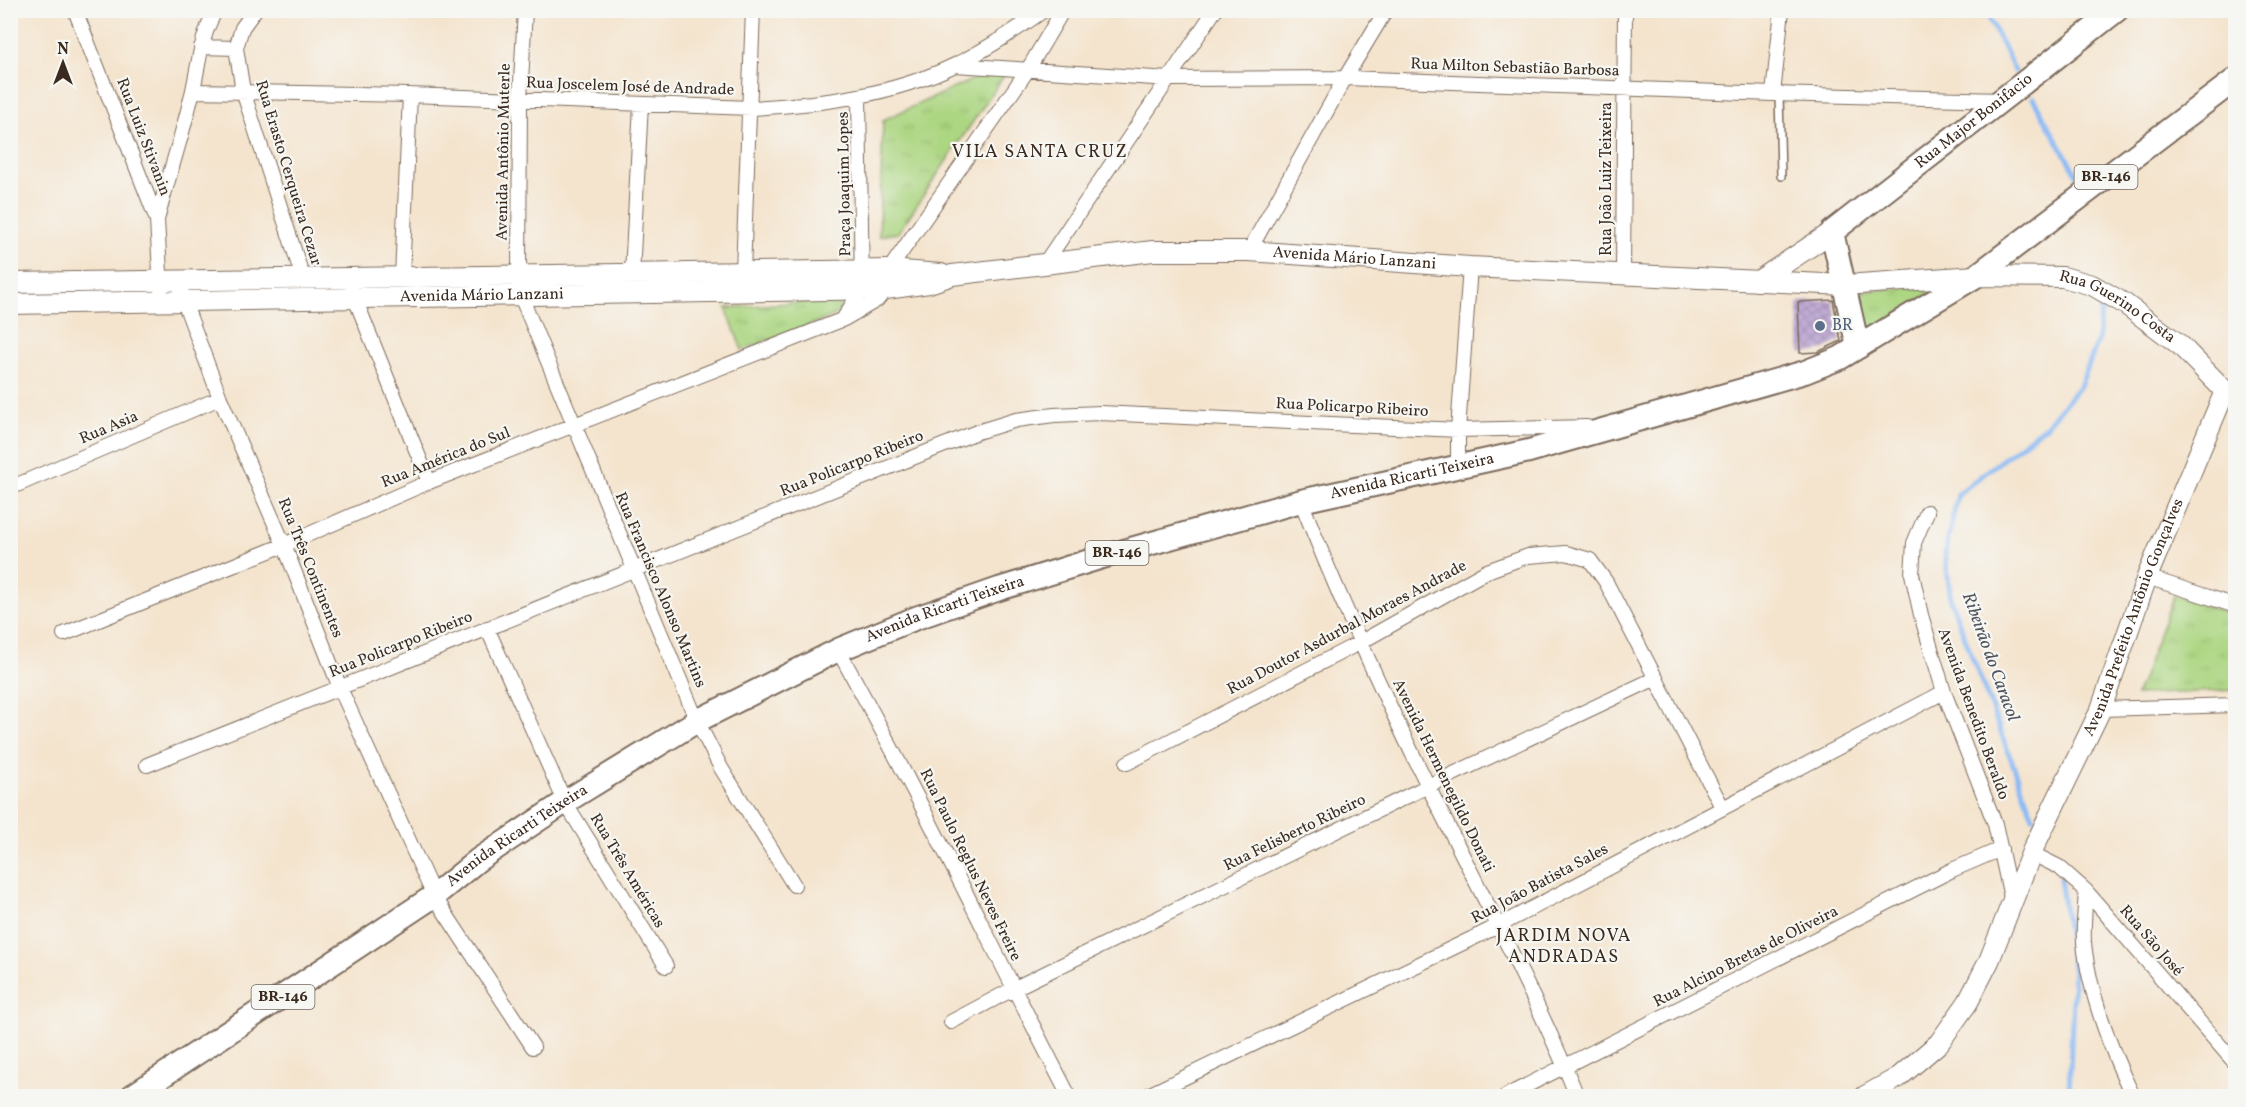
<svg xmlns="http://www.w3.org/2000/svg" width="2246" height="1107" font-family="Vollkorn,serif">
<defs>
<pattern id="park-tufts" width="24" height="20" patternUnits="userSpaceOnUse" patternTransform="scale(1.5)"><rect width="24" height="20" fill="#acd681"/><path d="M3 7l-1-3M5 7V3M7 7l1-3M15 17l-1-3M17 17v-4M19 17l1-3" fill="none" stroke="#95b86f"/></pattern>
<pattern id="building-cross-hatch" width="8" height="8" patternUnits="userSpaceOnUse" patternTransform="scale(1.5)"><rect width="8" height="8" fill="#b59ccf"/><path d="M0 0l8 8M0 8l8-8" fill="none" stroke="#947fa7"/></pattern>
</defs>
<rect width="100%" height="100%" fill="#f6f6f2"/>
<filter id="ink" filterUnits="userSpaceOnUse"><feTurbulence type="fractalNoise" baseFrequency=".0167" numOctaves="2"/><feDisplacementMap in="SourceGraphic" scale="12" xChannelSelector="R" yChannelSelector="G"/><feConvolveMatrix kernelMatrix="1 2 1 2 8 2 1 2 1" color-interpolation-filters="sRGB"/></filter>
<filter id="wash" filterUnits="userSpaceOnUse"><feTurbulence type="fractalNoise" baseFrequency=".008" numOctaves="4" result="noise"/><feDisplacementMap in="SourceGraphic" scale="24" xChannelSelector="R" yChannelSelector="G"/><feGaussianBlur stdDeviation="1.35" result="paint"/><feColorMatrix in="noise" values="0 0 0 0 0 0 0 0 0 0 0 0 0 0 0 0 0 1.4 0 .05"/><feComposite in="paint" operator="in"/></filter>
<g filter="url(#wash)">
<rect width="100%" height="100%" fill="#f4e4ce"/>
<path fill="url(#park-tufts)" stroke="#748050" stroke-width="1.5" d="M1007 71 898 233 879 236 883 120 976 78Z
M1940 286 1865 336 1859 291Z
M828 300H838L841 306 840 312 829 318 742 350 726 308Z
M2174 595 2235 616V690L2136 695Z"/>
<g fill="none" stroke-linecap="round" stroke-linejoin="round">
<path stroke="#88b9f4" stroke-width="5" d="M1985 10 2015 71
M2033 98 2080 181
M2033 817 1951 601 1945 552 1958 494 2048 424 2081 384 2098 341 2101 310
M2060 878 2074 972 2069 1096"/>
</g>
<g id="blocks">
<path fill="url(#building-cross-hatch)" d="M1833 300 1841 341 1818 352 1800 353 1798 302Z"/>
</g>
</g>
<g filter="url(#ink)">
<use href="#blocks" fill-opacity="0" stroke="#7c6b5c" stroke-width="1.5"/>
<g fill="none" stroke-linecap="round" stroke-linejoin="round">
<g stroke="#7c6b5c" stroke-width="10">
<path id="lane" d="M1779 94 1781 176"/>
</g>
<g stroke="#7c6b5c" stroke-width="16">
<path id="street" d="M75 10 157 220 161 290
M255 10 242 28 236 48 243 91 303 278
M525 10 520 100 519 275 520 294 697 721 721 768 794 885
M201 47 236 48
M955 65 1169 79 1345 78 1773 94 2002 100
M193 91 410 95 751 108C821 104 891 96 955 65 986 50 1016 30 1044 10
M1773 94 1782 10
M157 220C168 177 183 134 193 90 199 63 201 35 216 10
M1249 251 1345 78 1386 10
M1045 263 1215 10
M743 272 753 10
M632 274 641 104
M1623 275 1625 10
M402 277 410 95
M179 280 183 299 220 398 284 545 340 688 434 896 533 1047
M352 291 429 482
M844 318 862 289 859 97
M1458 467V430L1470 267
M10 488 220 398
M1301 501C1339 598 1383 694 1429 788 1479 890 1534 991 1577 1096
M1927 512 1914 543 1912 574 1921 615 1944 692 1995 824 2012 902
M2147 577 2236 606
M487 628 565 802 666 966
M64 634 284 545 429 482 844 319 877 300 886 289 889 270 1027 71 1063 10
M838 650C920 796 992 948 1069 1096
M2101 709 2236 705
M1127 763 1361 642 1487 571 1528 556 1566 553 1590 560 1606 582 1722 807
M147 765 977 432 1016 420 1054 415 1100 413 1458 430 1587 427
M2031 853 2059 867 2086 891 2236 1064
M2086 891C2085 908 2083 925 2084 942 2088 989 2112 1054 2133 1096
M951 1022 1013 989 1428 786 1656 678
M1146 1096 1498 926 1944 692
M1506 1096 1952 870 2001 849"/>
</g>
<g stroke="#7c6b5c" stroke-width="22">
<g id="secondary">
<path d="M1758 281 1832 232"/>
<path d="M10 283 889 270 941 274"/>
<path id="s1" d="M10 304 886 289 929 283 952 275 1153 251H1249L1470 267 1845 285 1976 276 2063 277 2092 285 2125 304 2180 345 2225 391 2236 392"/>
<path id="s2" d="M1865 1096 1899 1077 1939 1043 1968 1002 1989 961 2033 849 2101 709 2147 577 2225 391"/>
</g>
</g>
<g stroke="#7c6b5c" stroke-width="26">
<g id="primary">
<path id="s3" d="M1858 347 1832 232 2117 10"/>
<path id="s4" d="M132 1096 434 896 478 860 565 802 697 721 838 650 916 618 999 589 1099 558 1301 501 1529 451 1805 372 1840 358 1976 276 2236 79"/>
</g>
</g>
<use href="#lane" stroke="#fff" stroke-width="7"/>
<use href="#street" stroke="#fff" stroke-width="14"/>
<use href="#secondary" stroke="#fff" stroke-width="20"/>
<use href="#primary" stroke="#fff" stroke-width="22"/>
</g>
</g>
<circle fill="#5c6f8a" stroke="#f6f6f2" stroke-width="2" cx="1820" cy="326" r="6"/>
<g text-anchor="middle" dominant-baseline="central" stroke-width="4.5" stroke-linejoin="round" paint-order="stroke">
<g fill="#f6f6f2" stroke="#73675e" stroke-width="1.5">
<rect x="2074.5" y="165" width="63" height="24" rx="4.5"/>
<rect x="1085.5" y="541" width="63" height="24" rx="4.5"/>
<rect x="251.5" y="985" width="63" height="24" rx="4.5"/>
</g>
<g font-size="15" font-weight="bold" fill="#3b2a1e">
<text x="2106" y="177">BR-146</text>
<text x="1117" y="553">BR-146</text>
<text x="283" y="997">BR-146</text>
</g>
<g font-size="16" fill="#3b2a1e" stroke="#f6f6f2">
<text transform="translate(1515 68) rotate(2)">Rua Milton Sebastião Barbosa</text>
<text transform="translate(630 87) rotate(2)">Rua Joscelem José de Andrade</text>
<text stroke="none"><textPath href="#s3" startOffset="298">Rua Major Bonifacio</textPath></text>
<text transform="translate(143 137) rotate(69)">Rua Luiz Stivanin</text>
<text transform="translate(504 152) rotate(-89)">Avenida Antônio Muterle</text>
<text transform="translate(288 173) rotate(73)">Rua Erasto Cerqueira Cezar</text>
<text transform="translate(1607 179) rotate(-90)">Rua João Luiz Teixeira</text>
<text transform="translate(845 184) rotate(-91)">Praça Joaquim Lopes</text>
<text stroke="none"><textPath href="#s1" startOffset="1348">Avenida Mário Lanzani</textPath></text>
<text stroke="none"><textPath href="#s1" startOffset="472">Avenida Mário Lanzani</textPath></text>
<text stroke="none"><textPath href="#s1" startOffset="2120">Rua Guerino Costa</textPath></text>
<text transform="translate(1352 408) rotate(3)">Rua Policarpo Ribeiro</text>
<text transform="translate(109 428) rotate(-23)">Rua Asia</text>
<text transform="translate(446 458) rotate(-22)">Rua América do Sul</text>
<text transform="translate(852 464) rotate(-22)">Rua Policarpo Ribeiro</text>
<text stroke="none"><textPath href="#s4" startOffset="1437">Avenida Ricarti Teixeira</textPath></text>
<text transform="translate(310 568) rotate(68)">Rua Três Continentes</text>
<text transform="translate(660 590) rotate(67)">Rua Francisco Alonso Martins</text>
<text stroke="none"><textPath href="#s4" startOffset="951">Avenida Ricarti Teixeira</textPath></text>
<text stroke="none"><textPath href="#s2" startOffset="561">Avenida Prefeito Antônio Gonçalves</textPath></text>
<text transform="translate(1347 628) rotate(-28)">Rua Doutor Asdurbal Moraes Andrade</text>
<text transform="translate(401 645) rotate(-22)">Rua Policarpo Ribeiro</text>
<text transform="translate(1973 714) rotate(70)">Avenida Benedito Beraldo</text>
<text transform="translate(1443 776) rotate(64)">Avenida Hermenegildo Donati</text>
<text transform="translate(1295 833) rotate(-26)">Rua Felisberto Ribeiro</text>
<text stroke="none"><textPath href="#s4" startOffset="465">Avenida Ricarti Teixeira</textPath></text>
<text transform="translate(970 865) rotate(64)">Rua Paulo Reglus Neves Freire</text>
<text transform="translate(627 871) rotate(59)">Rua Três Américas</text>
<text transform="translate(1540 884) rotate(-28)">Rua João Batista Sales</text>
<text transform="translate(2151 941) rotate(49)">Rua São José</text>
<text transform="translate(1746 957) rotate(-27)">Rua Alcino Bretas de Oliveira</text>
</g>
<g font-size="16" fill="#4e5e75" stroke="#f6f6f2" text-anchor="start">
<text x="1832" y="326">BR</text>
</g>
<g font-size="18" letter-spacing="1.5" fill="#3b2a1e" stroke="#f6f6f2">
<text x="1040" y="152">VILA SANTA CRUZ</text>
<text x="1564" y="936">JARDIM NOVA<tspan x="1564" dy="21">ANDRADAS</tspan></text>
</g>
<g font-size="18" font-style="italic" fill="#52555e" stroke="#f6f6f2">
<text transform="translate(1990 657) rotate(70)">Ribeirão do Caracol</text>
</g>
</g>
<rect width="2246" height="1107" fill="none" stroke="#f6f6f2" stroke-width="36"/>
<g transform="translate(63 63)" stroke="#f6f6f2" stroke-width="4.5" paint-order="stroke">
<path d="M0-4.5L10 22L0 15L-10 22Z" fill="#3b2a1e"/>
<text y="-9" font-size="16" font-weight="bold" text-anchor="middle" fill="#3b2a1e">N</text>
</g>
</svg>
